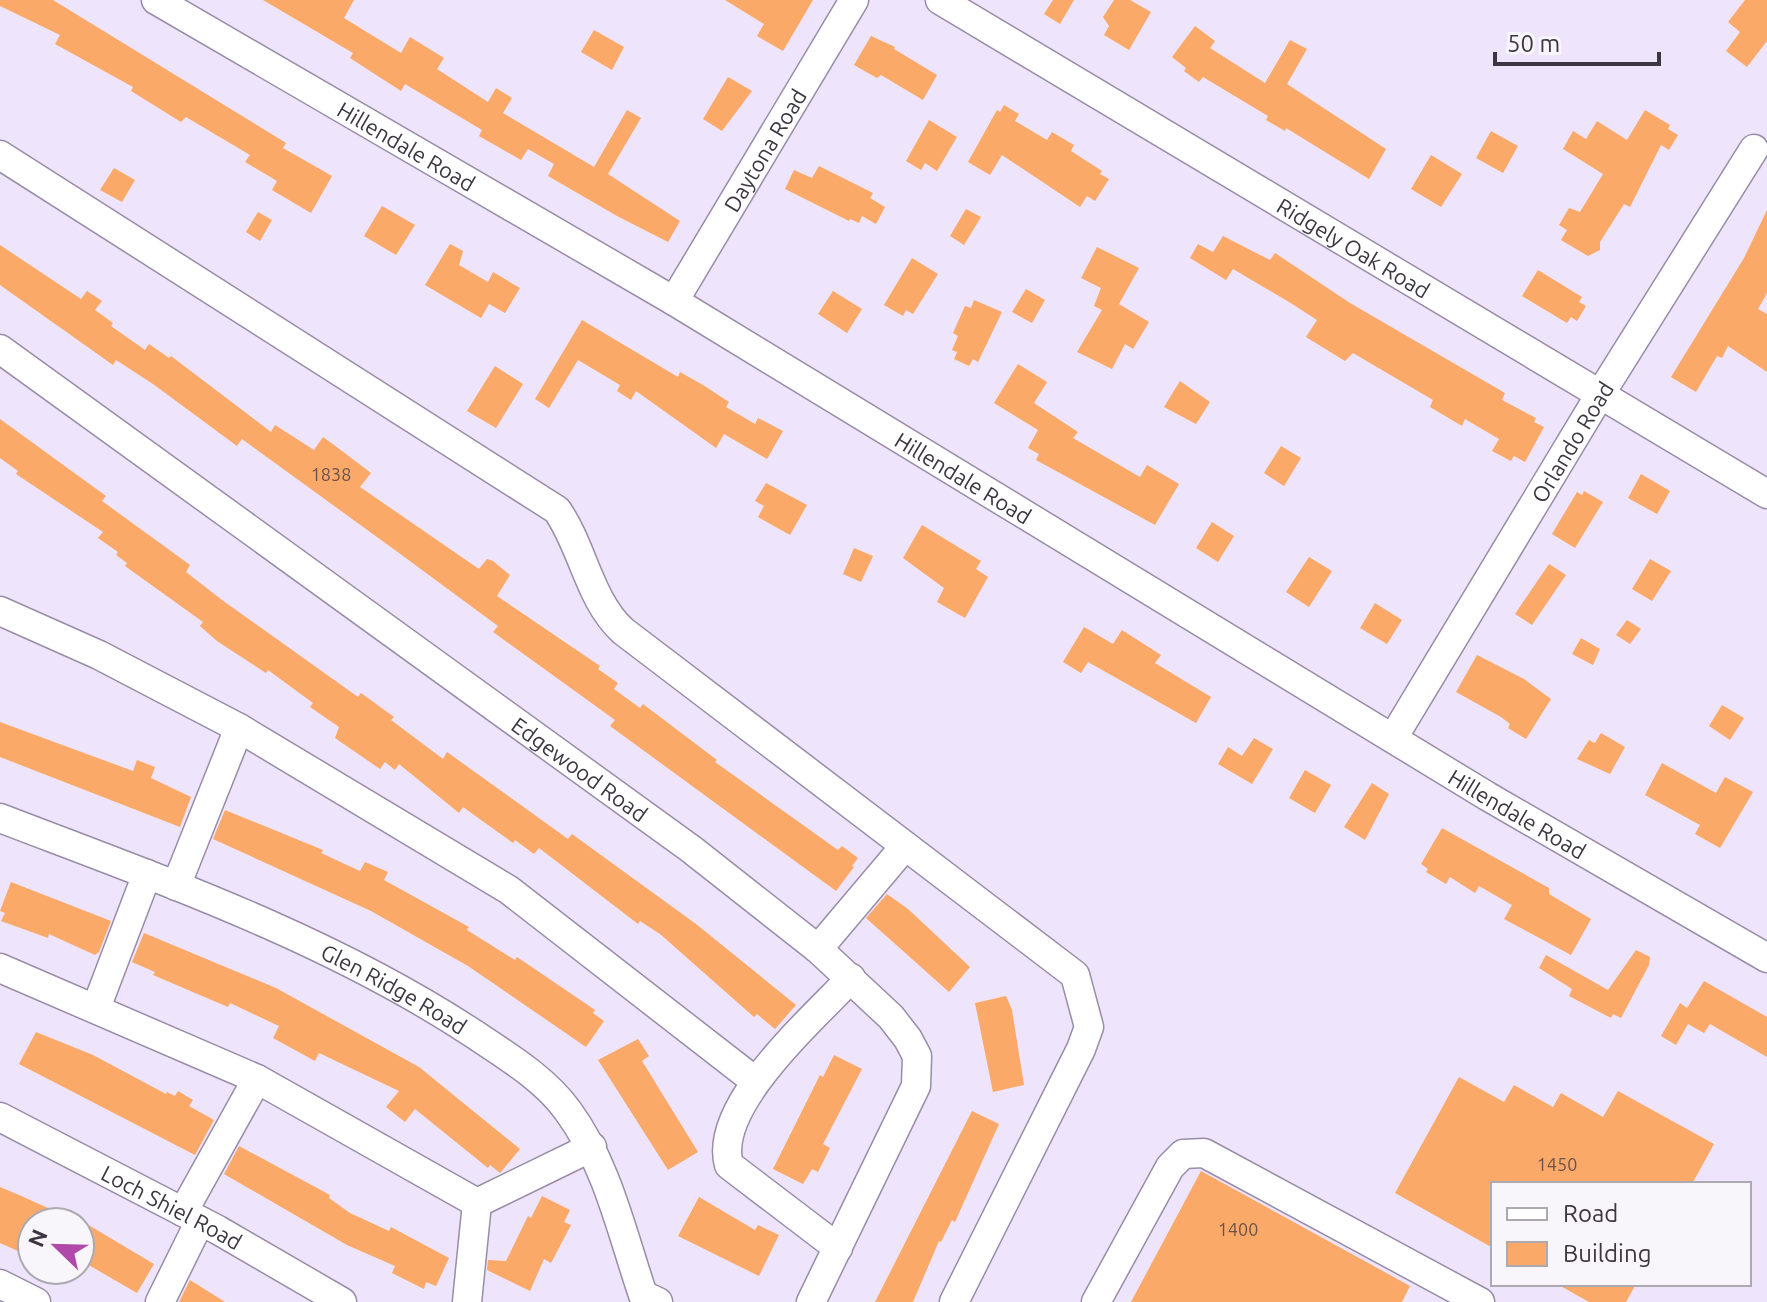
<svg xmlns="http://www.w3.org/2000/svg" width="1767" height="1302" font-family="Ubuntu,sans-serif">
<rect width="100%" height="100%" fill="#eee4fb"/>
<path fill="#faa968" d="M0 0H53L286 143 283 148 332 176 311 213 272 190 277 181 245 162 250 155 186 117 181 122 131 91 133 87 55 44 60 35 0 6Z
M263 0H354L344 18 401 53 410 37 444 58 437 69 488 102 496 88 512 98 503 113 594 167 627 110 641 118 608 174 680 221 668 242 617 216 548 176 554 164 528 149 521 160 479 136 482 130 405 84 401 91 350 58 353 53Z
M725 0H813L783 51 757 36 764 24Z
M1053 0H1074L1060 24 1044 14Z
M1114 0H1130L1151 12 1129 50 1104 35 1109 26 1103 17Z
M1745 0H1767V41L1747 67 1726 51 1740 32 1728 22Z
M1195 26 1215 41 1210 48 1265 83 1290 40 1307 49 1287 84 1386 149 1369 179 1286 128 1285 131 1266 120 1268 116 1203 77 1199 82 1184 71 1186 68 1172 57Z
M594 30 624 47 612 70 581 52Z
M871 36 895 47 894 49 937 75 923 100 881 75 877 78 854 65Z
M728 77 752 91 722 131 703 119Z
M1004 105 1019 114 1015 121 1047 140 1052 132 1074 145 1071 151 1102 171 1100 174 1109 179 1095 201 1087 196 1080 207 1002 155 990 175 968 162 997 110 1000 112Z
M1645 110 1670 125 1668 129 1678 135 1669 150 1661 145 1630 207 1624 204 1600 242V250L1588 256 1561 240 1567 230 1559 225 1569 208 1580 212 1603 174 1563 149 1573 131 1586 139 1597 121 1627 140Z
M929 120 957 137 937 171 925 163 921 170 906 161Z
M1491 131 1518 146 1503 173 1476 158Z
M1431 155 1462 174 1441 207 1411 189Z
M819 166 873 193 870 198 885 207 876 224 862 216 859 223 850 219 849 221 785 189 794 170 812 178Z
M114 168 135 180 122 202 100 190Z
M382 206 415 225 396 255 364 236Z
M966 209 981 217 964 245 950 236Z
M1767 210V293L1758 309 1767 314V372L1728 346 1722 358 1717 356 1696 392 1671 377 1744 258Z
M258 212 272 220 260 241 246 232Z
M1223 236 1270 260 1275 253 1350 303 1505 393 1502 400 1536 418 1534 422 1544 427 1525 462 1514 456 1511 461 1492 451 1499 439 1465 419 1462 426 1430 407 1433 400 1353 353 1345 361 1306 337 1317 320 1289 302 1233 269 1226 280 1190 258 1198 244 1213 252Z
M450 244 463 251 459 265 488 282 493 272 520 288 505 313 489 304 481 318 425 285Z
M0 245 81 299 87 291 102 301 95 310 113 323 111 326 145 350 149 344 169 358 171 356 271 432 275 425 314 450 323 437 338 448 371 473 360 487 479 569 487 559 493 561 510 575 497 596 600 666 598 669 618 683 614 689 640 708 643 704 717 760 715 762 838 850 842 846 858 858 852 866 854 867 836 891 610 726 615 720 493 632 498 626 399 553 242 439 237 446 153 384 116 360 113 365 0 285Z
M1097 247 1139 268 1119 304 1149 322 1133 349 1125 344 1112 369 1077 352 1102 310 1094 306 1101 288 1081 278Z
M912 258 938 274 913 314 906 310 903 316 884 305Z
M1538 270 1582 297 1579 302 1586 306 1577 321 1571 317 1567 323 1522 296Z
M1026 289 1045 300 1032 323 1012 312Z
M833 291 862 309 847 333 818 314Z
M974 300 1002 312 978 362 973 359 969 366 954 359 957 352 952 350 958 336 953 333 965 306 971 308Z
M582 320 678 377 680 372 703 385 729 402 726 407 755 424 758 418 783 431 767 459 724 434 716 448 636 391 631 400 617 391 620 385 578 360 549 408 535 399Z
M1018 364 1047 382 1034 403 1078 432 1073 438 1140 477 1147 465 1179 484 1155 525 1036 460 1039 454 1028 448 1038 430 994 403Z
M495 366 523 384 496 428 467 411Z
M1180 381 1210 402 1196 424 1164 407Z
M0 419 106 496 102 501 190 565 186 572 222 600 358 697 361 693 394 717 391 720 443 759 447 752 568 839 572 834 696 924 796 1005 775 1029 757 1014 754 1017 660 934 640 921 638 924 539 848 534 854 515 840 513 843 463 807 459 813 399 764 395 770 385 762 380 769 335 738 339 727 310 707 313 703 268 670 266 673 217 641 200 626 203 622 125 566 127 563 116 555 118 552 98 538 103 532 16 474 18 471 0 458Z
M1281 446 1301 458 1284 486 1264 473Z
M1641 474 1670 491 1657 514 1628 498Z
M766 483 807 505 790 535 758 517 764 506 755 501Z
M1584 491 1603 502 1575 548 1552 534 1577 492 1582 495Z
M1212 522 1234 536 1218 562 1196 548Z
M922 525 981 561 976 569 988 577 965 618 937 602 944 588 903 558Z
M854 548 873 556 861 582 843 574Z
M1309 557 1332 571 1309 607 1286 592Z
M1650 559 1671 571 1652 601 1632 589Z
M1549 564 1566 575 1532 625 1515 614Z
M1375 603 1402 620 1387 644 1360 628Z
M1627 620 1641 629 1630 644 1616 635Z
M1084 627 1113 644 1122 630 1161 655 1155 663 1211 697 1196 723 1088 662 1081 673 1063 662Z
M1581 638 1600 649 1593 665 1572 654Z
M1477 655 1524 679 1551 699 1526 739 1508 728 1510 724 1501 717 1456 692Z
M1722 705 1744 718 1730 740 1709 726Z
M0 722 133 771 137 760 155 767 151 778 191 797 180 827 0 757Z
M1601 733 1625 747 1610 774 1577 759 1589 740 1595 743Z
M1254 738 1273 749 1252 784 1218 764 1228 747 1242 756Z
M1662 763 1716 793 1725 777 1753 792 1720 848 1695 834 1700 825 1645 795Z
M1305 770 1331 785 1315 813 1289 798Z
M1372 783 1389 794 1365 840 1344 827Z
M225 810 323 850 321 853 360 871 365 862 388 872 384 880 469 927 467 930 515 960 517 957 595 1010 593 1013 604 1021 586 1047 468 966 371 911 213 839Z
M1442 828 1549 888V894L1591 919 1571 955 1504 919 1512 905 1479 886 1475 893 1450 877 1446 884 1426 872 1428 869 1421 864Z
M11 882 111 921 99 952 95 955 49 934 48 938 1 921 5 913 0 911Z
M887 894 908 909 970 967 949 992 866 918Z
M144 933 276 988 419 1067 520 1149 500 1173 490 1165 488 1168 415 1109 405 1122 386 1107 399 1091 319 1053 315 1061 273 1038 279 1026 230 1003 228 1007 153 975 155 972 132 962Z
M1636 950 1650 957 1649 965 1621 1018 1613 1014 1611 1018 1569 996 1572 989 1539 968 1546 955 1608 990Z
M1704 981 1767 1017V1057L1710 1024 1704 1033 1688 1024 1676 1045 1661 1036 1680 1003 1687 1008Z
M1006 996 1012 1010 1024 1085 993 1092 975 1003Z
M36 1032 93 1055 166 1094 167 1092 175 1096 178 1091 193 1100 189 1106 214 1120 195 1155 19 1064Z
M638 1039 649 1056 642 1061 698 1152 668 1170 598 1060Z
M834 1055 862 1069 823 1144 830 1148 818 1172 812 1169 803 1184 773 1169 820 1075 823 1077Z
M1459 1077 1504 1102 1514 1085 1553 1107 1561 1093 1603 1117 1618 1091 1714 1144 1692 1184H1493V1248L1395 1193Z
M972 1111 999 1124 955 1222 952 1220 941 1242 939 1241 913 1302H875Z
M239 1146 330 1195 329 1198 350 1213 389 1231 391 1227 449 1258 436 1286 426 1282 424 1289 392 1273 395 1266 347 1245 224 1174Z
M1201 1171 1410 1286 1402 1302H1131Z
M0 1187 19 1195 79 1222H32L18 1251 0 1243Z
M542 1196 570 1210 564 1222 571 1225 551 1263 544 1259 530 1291 487 1270 488 1260 506 1261 528 1216 531 1218Z
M699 1197 755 1230 758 1225 779 1235 759 1276 678 1236Z
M80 1220 154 1264 137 1293 80 1260Z
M190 1280 225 1302H179Z
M1557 1284H1636L1626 1302H1589Z"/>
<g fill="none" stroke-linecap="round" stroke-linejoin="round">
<g stroke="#988ca7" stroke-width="31">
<g id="minor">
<path id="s1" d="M156 0 674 301 1487 796 1767 958"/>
<path id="s2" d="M940 0 1767 494"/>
<path d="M0 155 557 510C583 547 589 600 623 631L1075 975 1089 1027 1081 1049 954 1302"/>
<path id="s3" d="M674 301 854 0"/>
<path id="s4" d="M0 349 691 849 818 949 891 1017 908 1039 917 1056 916 1086 811 1302"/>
<path d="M0 611 99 655 239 728 509 890 755 1081"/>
<path id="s5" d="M1393 738 1601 393 1754 149"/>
<path id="s6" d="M0 818C162 880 328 938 474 1034 507 1056 545 1079 568 1111 607 1164 622 1233 643 1295L658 1302"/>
<path d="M176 886 239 728"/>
<path d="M818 949 905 846"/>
<path d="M0 968 257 1079 477 1203"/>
<path d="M96 1008 147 874"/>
<path id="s7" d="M0 1117 218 1230 342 1302"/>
<path d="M183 1212 257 1079"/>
<path d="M838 1248 729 1165C712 1106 813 1019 851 978"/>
<path d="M0 1284 36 1302"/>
<path d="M160 1302 200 1221"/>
<path d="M467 1302 477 1203 592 1147"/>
<path d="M1096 1302 1170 1167 1183 1154 1204 1153 1480 1302"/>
</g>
</g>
<use href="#minor" stroke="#fff" stroke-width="28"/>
</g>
<g text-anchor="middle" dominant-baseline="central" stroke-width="6" stroke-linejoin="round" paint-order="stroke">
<g font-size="18" fill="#6b534b">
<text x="331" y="474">1838</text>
<text x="1557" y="1164">1450</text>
<text x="1238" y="1229">1400</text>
</g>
<g font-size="22" fill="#3b3641" stroke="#f8f5fb">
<text stroke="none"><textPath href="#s1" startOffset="290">Hillendale Road</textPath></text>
<text stroke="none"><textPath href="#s3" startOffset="176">Daytona Road</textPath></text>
<text stroke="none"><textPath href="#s2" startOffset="482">Ridgely Oak Road</textPath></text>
<text stroke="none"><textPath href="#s5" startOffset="346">Orlando Road</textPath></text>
<text stroke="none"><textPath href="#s1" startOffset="938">Hillendale Road</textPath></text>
<text stroke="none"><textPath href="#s4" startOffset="716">Edgewood Road</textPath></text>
<text stroke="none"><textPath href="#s1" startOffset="1586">Hillendale Road</textPath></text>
<text stroke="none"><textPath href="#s6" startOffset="430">Glen Ridge Road</textPath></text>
<text stroke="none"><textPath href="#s7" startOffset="194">Loch Shiel Road</textPath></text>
</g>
</g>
<rect x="1491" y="1182" width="260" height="104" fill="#f8f5fb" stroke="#aca9b1" stroke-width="2"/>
<rect x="1507" y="1208" width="40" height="12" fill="#ffffff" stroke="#aca9b1" stroke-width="2"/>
<text x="1563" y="1222" font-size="24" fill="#3b3641">Road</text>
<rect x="1507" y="1242" width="40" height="24" fill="#faa968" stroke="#aca9b1" stroke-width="2"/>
<text x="1563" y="1262" font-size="24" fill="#3b3641">Building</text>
<g transform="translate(56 1246) rotate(293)"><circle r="38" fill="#f8f5fb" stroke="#aca9b1" stroke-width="2"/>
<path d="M0-6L14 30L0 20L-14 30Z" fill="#b149ab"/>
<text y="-12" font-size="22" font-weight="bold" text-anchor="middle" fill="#3b3641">N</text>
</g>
<path d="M1495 52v12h164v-12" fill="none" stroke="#3b3641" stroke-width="4"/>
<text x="1507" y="52" font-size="24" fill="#3b3641" stroke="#f8f5fb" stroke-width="6" paint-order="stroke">50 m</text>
</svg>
